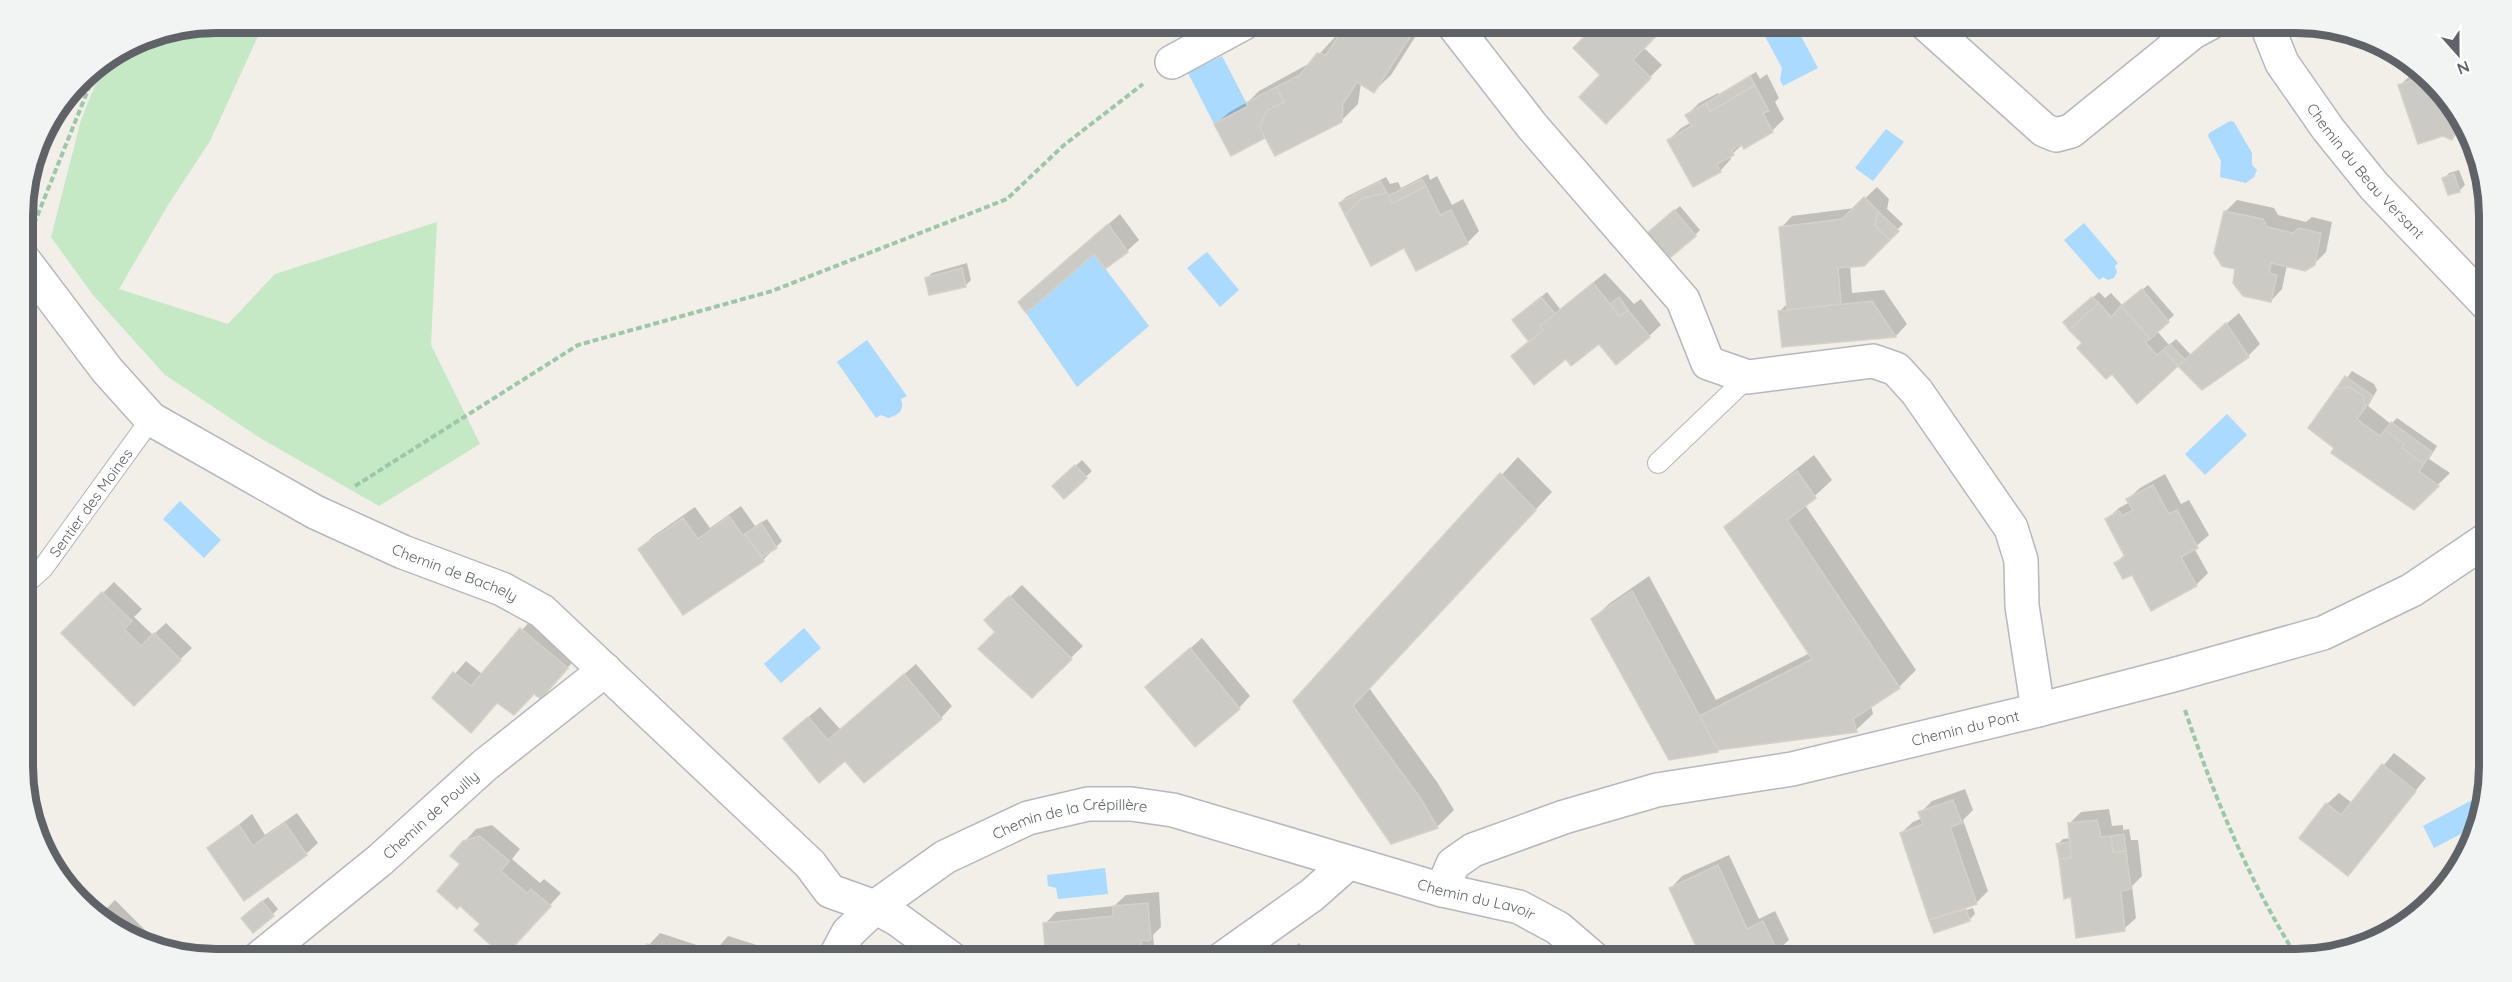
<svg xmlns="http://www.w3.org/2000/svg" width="2512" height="982" viewBox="0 0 2512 982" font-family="Quicksand,sans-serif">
  <rect width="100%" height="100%" fill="#f1efe8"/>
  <path fill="#c5e8c5" d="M216,23H264L210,141L168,205L119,289L228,324L275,274L437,222L431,345L480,444L379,506L260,438L165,375L93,295L51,237L81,120L105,60L142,37Z"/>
  <g fill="#aadaff">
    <path d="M1769,23H1794L1818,68L1783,86L1780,80L1782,68L1760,27Z"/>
    <path d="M1222,56L1248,106L1214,124L1188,73Z"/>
    <path d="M2230,121L2234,122L2252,153V165L2257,170L2254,177L2246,183L2220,177L2221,161L2208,136L2209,133Z"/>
    <path d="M1886,129L1904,142L1873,181L1855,168Z"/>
    <path d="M2084,223L2118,263L2115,266L2117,272L2114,278L2108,280L2103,277L2099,280L2064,240Z"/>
    <path d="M1207,252L1239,290L1220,307L1187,268Z"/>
    <path d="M1094,254L1149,326L1077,387L1026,313Z"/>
    <path d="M867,340L907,396L901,399C905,411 898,415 888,418L881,415L876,418L837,362Z"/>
    <path d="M2227,414L2247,435L2205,475L2185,454Z"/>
    <path d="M180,501L221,540L204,558L163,519Z"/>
    <path d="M804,628L821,648L781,683L764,664Z"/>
    <path d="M2478,797L2483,806L2480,824L2434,848L2423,826Z"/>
    <path d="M1105,868L1108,894L1058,899L1056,888L1048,886L1047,875Z"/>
  </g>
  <g fill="#0003">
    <path d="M1340,23H1424L1391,75L1374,91L1361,83L1358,104L1341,121L1266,135L1231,154L1216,124L1228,113L1249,101L1259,91L1312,62L1335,37L1339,38L1344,31L1338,26Z"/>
    <path d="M1600,23H1667L1643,47L1662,65L1606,122L1602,75L1575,48Z"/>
    <path d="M2046,23H2090L2082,31Z"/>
    <path d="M2422,70L2449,98L2462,129L2452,139L2400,85L2412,74Z"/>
    <path d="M1756,72L1760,79L1767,74L1779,98L1775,102L1784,119L1772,131L1743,144L1730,156L1731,159L1720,171L1669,140L1681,128L1692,122L1687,115L1699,103L1718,93L1719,94Z"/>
    <path d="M2459,170L2465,185L2459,191L2444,179L2449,173Z"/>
    <path d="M1428,174L1430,180L1437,176L1452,205L1463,199L1479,231L1467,243L1405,246L1340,203L1346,197L1386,177L1390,184L1398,182L1401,188Z"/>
    <path d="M1877,187L1889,199L1887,209L1903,224L1863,264L1850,265L1852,293L1884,290L1907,324L1896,336L1783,345L1780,311L1788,303L1781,228L1792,216L1855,208Z"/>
    <path d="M2237,200L2274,208L2278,215L2306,222L2312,217L2332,222L2326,252L2314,264L2287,265L2282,289L2271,301L2237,268L2226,211Z"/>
    <path d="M1680,206L1700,230L1695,235L1652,229Z"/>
    <path d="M1120,214L1139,240L1127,251L1094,252L1020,302Z"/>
    <path d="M967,263L971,280L966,285L930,293L927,278L932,273Z"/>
    <path d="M1605,273L1634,304L1641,299L1661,325L1649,336L1616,363L1599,342L1513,356L1530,341L1519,315L1547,292L1560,309Z"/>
    <path d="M2148,285L2174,315L2157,331L2169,345L2176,339L2191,355L2239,313L2260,344L2248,356L2178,364L2084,343L2071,317L2099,292L2105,298L2111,293L2123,306Z"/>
    <path d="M2352,371L2374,384L2377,390L2368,406L2391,424L2397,418L2437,446L2429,459L2450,473L2414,508L2336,447L2338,390Z"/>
    <path d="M1814,455L1832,480L1805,505L1916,670L1899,687L1871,706L1873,714L1856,730L1719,748L1593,619L1610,603L1649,576L1716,700L1810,653L1726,528L1743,511Z"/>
    <path d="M1518,457L1552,492L1369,688L1437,782L1454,810L1438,826L1392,842L1294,702Z"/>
    <path d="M1082,460L1092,471L1064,497L1060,480Z"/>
    <path d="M2165,474L2181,504L2189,500L2209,535L2194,548L2208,573L2196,585L2133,573L2116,563L2125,554L2107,519L2119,508L2130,502L2128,499L2140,488Z"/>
    <path d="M741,506L755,526L767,519L782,541L763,560L684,613L640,549L652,537L695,507L710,528Z"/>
    <path d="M114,582L142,609L134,617L153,635L166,623L192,648L134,704L63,633Z"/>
    <path d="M1022,585L1083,646L1032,696L997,632L986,620Z"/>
    <path d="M533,618L578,656L552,685L497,702L434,698L466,661L482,674Z"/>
    <path d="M1202,638L1250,696L1239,708L1147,687Z"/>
    <path d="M916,664L952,706L941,718L845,759L797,727L820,707L840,729Z"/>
    <path d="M2394,753L2426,778L2347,874L2327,804L2339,793L2352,803Z"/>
    <path d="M1965,789L1973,810L1963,820L1988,891L1976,903L1936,916V920L1973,908L1975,914L1969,920L1935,932L1901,833L1913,822L1922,818L1920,813L1932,801Z"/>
    <path d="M2109,809L2112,826L2123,825V830L2129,829L2131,840H2138L2142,876L2132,886L2136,918L2124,929L2072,896L2058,844L2063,839L2071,838L2069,824L2081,812Z"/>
    <path d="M297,813L318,843L306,854L245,898L209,849L252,814L265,835Z"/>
    <path d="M492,825L520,849L512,859L540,883L544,879L561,893L515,943L482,924L462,864L464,842L476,829Z"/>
    <path d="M1729,855L1759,919L1775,911L1789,940L1777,951L1761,959H1704L1671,888L1682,876Z"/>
    <path d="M1159,892L1161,927L1153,935L1155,955L1150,959H1048L1045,924L1056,912L1114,906L1126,895Z"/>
    <path d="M268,897L278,909L273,914L248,912Z"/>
    <path d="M115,900L162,947L159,950L154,949L101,914Z"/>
    <path d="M660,933L715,951L728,936L760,946L756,959H644L649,945Z"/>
    <path d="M1299,943L1312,959H1278L1284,955Z"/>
  </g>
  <g fill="#cccac5" stroke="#d6d1c6" stroke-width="1.5">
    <path d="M1338,23H1419L1374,93L1357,82L1343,104L1342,122L1275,156L1260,128L1266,111L1284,102L1276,87L1300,75L1317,53L1326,55L1342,31L1336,27Z"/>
    <path d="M1598,23H1663L1664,28L1633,60L1651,78L1606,124L1579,97L1600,75L1573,48Z"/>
    <path d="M2039,23H2084L2082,32Z"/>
    <path d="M2427,75L2449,98L2463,131L2455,133L2452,140L2443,136L2418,144L2398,85Z"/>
    <path d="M1750,76L1755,85L1710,112L1706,103Z"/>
    <path d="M1755,85L1769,111L1763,113L1773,132L1744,149L1741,144L1732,150L1734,155L1717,164L1721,172L1693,187L1667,140L1692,126L1685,115L1706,103L1710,112Z"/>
    <path d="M1276,87L1284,102L1266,111L1260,128L1265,138L1231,156L1214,124L1248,106L1246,103Z"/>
    <path d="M2454,174L2460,192L2448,195L2442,178Z"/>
    <path d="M1422,179L1426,186L1392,204L1388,196Z"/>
    <path d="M1380,181L1387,193L1363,198L1345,215L1339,203Z"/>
    <path d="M1426,186L1440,215L1451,210L1468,244L1416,271L1404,248L1371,266L1345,215L1363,198L1387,193L1392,204Z"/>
    <path d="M1864,197L1878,211L1875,226L1890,240L1864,266L1838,268L1841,304L1787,310L1779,227L1842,219Z"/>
    <path d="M1674,210L1696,236L1666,261L1645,235Z"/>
    <path d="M1878,211L1899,231L1890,240L1875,226Z"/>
    <path d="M2224,211L2263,219L2267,227L2293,233L2299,228L2321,233L2315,265L2305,271L2271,263L2269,273L2277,275L2271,302L2243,296L2233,283L2235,269L2222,266L2214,253Z"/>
    <path d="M1108,224L1128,252L1105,269L1094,254L1026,313L1018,302Z"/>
    <path d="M962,268L966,287L929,295L925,278Z"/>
    <path d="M1593,283L1620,316L1628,310L1650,337L1616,365L1599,344L1571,366L1566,359L1534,385L1511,356L1543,330L1540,326Z"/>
    <path d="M2142,289L2169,322L2150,339L2121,306Z"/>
    <path d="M1541,297L1555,314L1540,326L1543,330L1529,342L1512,320Z"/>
    <path d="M1619,297L1628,310L1620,316L1610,304Z"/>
    <path d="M2092,297L2099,303L2069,330L2063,322Z"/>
    <path d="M1872,301L1896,337L1782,347L1778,311Z"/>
    <path d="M2099,303L2111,317L2121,306L2150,339L2145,342L2157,355L2163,350L2178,366L2137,404L2112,374L2106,379L2077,348L2082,343L2069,330Z"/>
    <path d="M2226,323L2249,357L2202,390L2178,366Z"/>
    <path d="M2170,344L2185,360L2178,366L2163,350Z"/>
    <path d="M2345,376L2373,396L2365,408L2363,396L2349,387L2336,389Z"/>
    <path d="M2349,387L2363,396L2365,408L2357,419L2380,436L2385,430L2404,444L2402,448L2424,464L2419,471L2439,486L2414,510L2331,453L2334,448L2308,428L2336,389Z"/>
    <path d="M2391,422L2432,452L2424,464L2402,448L2404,444L2385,430Z"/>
    <path d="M1075,465L1087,478L1064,499L1052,486Z"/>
    <path d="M1797,471L1816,498L1787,520L1900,688L1853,719L1857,732L1718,750L1699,716L1812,659L1724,527Z"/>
    <path d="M1500,473L1536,510L1353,706L1421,799L1438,828L1391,844L1293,701Z"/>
    <path d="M2153,485L2169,514L2177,510L2198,548L2181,557L2197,586L2151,611L2132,575L2123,579L2114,563L2125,557L2105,519L2119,511L2122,516L2133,510L2126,499Z"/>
    <path d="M729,516L743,536L745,534L764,561L683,615L638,549L683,518L698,539Z"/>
    <path d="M761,523L777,548L762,557L745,534Z"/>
    <path d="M1632,591L1718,750V752L1669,760L1591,619Z"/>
    <path d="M102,592L132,621L124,629L141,646L154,633L181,660L134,706L61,633Z"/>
    <path d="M1009,596L1072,659L1032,698L978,649L995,632L984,620Z"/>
    <path d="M520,628L568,668L541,699L534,694L514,715L497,703L471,733L432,698L453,672L471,686Z"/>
    <path d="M1190,648L1240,709L1195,747L1145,687Z"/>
    <path d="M904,674L942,719L864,783L845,761L819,783L783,738L808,717L828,740Z"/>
    <path d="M2489,686V708L2478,697Z"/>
    <path d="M2382,764L2416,791L2348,876L2299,838L2326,803L2341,815Z"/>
    <path d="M1953,800L1962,823L1950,827L1977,904L1929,920L1900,833L1923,824L1918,812Z"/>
    <path d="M2097,820L2101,837L2111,836L2113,852L2126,851L2131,889L2121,891L2125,931L2076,938L2071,897L2064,899L2059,859L2071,858L2068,823Z"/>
    <path d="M285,823L307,855L244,901L207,848L239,825L253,846Z"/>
    <path d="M2124,834L2126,851L2113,852L2111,836Z"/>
    <path d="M480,836L509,861L501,871L527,893L531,889L551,906L504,957L474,930L480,924L460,906L457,909L437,891L460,864L450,856L463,841Z"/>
    <path d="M2070,842L2071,858L2059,859L2056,844Z"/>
    <path d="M1718,865L1747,929L1763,921L1778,953L1765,959H1702L1669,888Z"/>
    <path d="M262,901L274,916L253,933L241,918Z"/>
    <path d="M1148,903L1151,939L1149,941L1141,940L1143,959H1046L1043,923L1113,916V906Z"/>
    <path d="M1966,909L1970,921L1934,933L1929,920Z"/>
    <path d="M647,944L695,959H643Z"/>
    <path d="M715,946L749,957V959H710Z"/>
    <path d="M1292,948L1302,959H1278Z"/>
  </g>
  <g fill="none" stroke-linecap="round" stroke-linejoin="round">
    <defs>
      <g id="service">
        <path d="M1658,463L1748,377"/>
        <path id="s1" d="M25,584L43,568L151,419"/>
      </g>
      <g id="minor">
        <path d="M1452,23L1532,126L1683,300L1708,363L1748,377L1873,361L1896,369L1917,392L2011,528L2021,560L2022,606L2038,710"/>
        <path d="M1925,23L2044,130L2056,135L2071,131L2193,32L2210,23"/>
        <path id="s2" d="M2266,23L2282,63L2328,129L2374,186L2488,305"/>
        <path d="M1172,62L1244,23"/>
        <path id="s3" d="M23,259L107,370L151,419L315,512L403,552L502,589L542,611L810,864L830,891L875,907L897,919L952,959"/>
        <path id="s4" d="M1442,890L1453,864L1473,850L1564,817L1657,790L1792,769L2038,710L2173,675L2323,633L2412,590L2489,538"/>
        <path id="s5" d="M258,959L380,860L485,765L605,670"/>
        <path id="s6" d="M834,959L848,933L875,907L945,857L1028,818L1088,804H1131L1173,810L1442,890L1519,907L1558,928L1594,959"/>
        <path d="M1222,959L1312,895L1348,863"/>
      </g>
    </defs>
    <use href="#service" stroke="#b5b8bc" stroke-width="22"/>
    <use href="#minor" stroke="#b5b8bc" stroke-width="36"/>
    <g stroke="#9cc7a9" stroke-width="4" stroke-dasharray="6 3" stroke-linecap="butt">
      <path d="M34,224L98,65"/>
      <path d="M355,486L578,345L772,291L1007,199L1064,145L1143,84"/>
      <path d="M2185,710C2215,799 2248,879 2298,959"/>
    </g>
    <use href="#service" stroke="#fff" stroke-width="20"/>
    <use href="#minor" stroke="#fff" stroke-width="33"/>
  </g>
  <g text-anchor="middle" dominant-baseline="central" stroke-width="4.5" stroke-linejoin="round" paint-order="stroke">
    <g font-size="15" fill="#5f6368" stroke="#fff">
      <text stroke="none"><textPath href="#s2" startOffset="180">Chemin du Beau Versant</textPath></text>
      <text stroke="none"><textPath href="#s1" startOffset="105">Sentier des Moines</textPath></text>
      <text stroke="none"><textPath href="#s3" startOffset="546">Chemin de Bachely</textPath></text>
      <text stroke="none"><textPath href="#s4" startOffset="561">Chemin du Pont</textPath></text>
      <text stroke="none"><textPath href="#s5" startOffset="225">Chemin de Pouilly</textPath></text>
      <text stroke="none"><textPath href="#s6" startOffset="286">Chemin de la Crépillère</textPath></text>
      <text stroke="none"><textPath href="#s6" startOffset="708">Chemin du Lavoir</textPath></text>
    </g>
  </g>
  <path d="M0 0H2512V982H0ZM216 33H2296A183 183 0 0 1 2479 216V766A183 183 0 0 1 2296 949H216A183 183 0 0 1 33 766V216A183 183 0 0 1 216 33Z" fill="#f2f3f3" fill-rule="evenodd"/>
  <path fill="none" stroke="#5f6368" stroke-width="8" d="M216 33H2296A183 183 0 0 1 2479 216V766A183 183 0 0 1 2296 949H216A183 183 0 0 1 33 766V216A183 183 0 0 1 216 33Z"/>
  <g transform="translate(2458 54) rotate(159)" stroke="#ffffff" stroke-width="4.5" paint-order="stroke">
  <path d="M0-4.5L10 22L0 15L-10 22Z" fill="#5f6368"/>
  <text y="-9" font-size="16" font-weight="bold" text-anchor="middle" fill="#5f6368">N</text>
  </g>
</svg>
